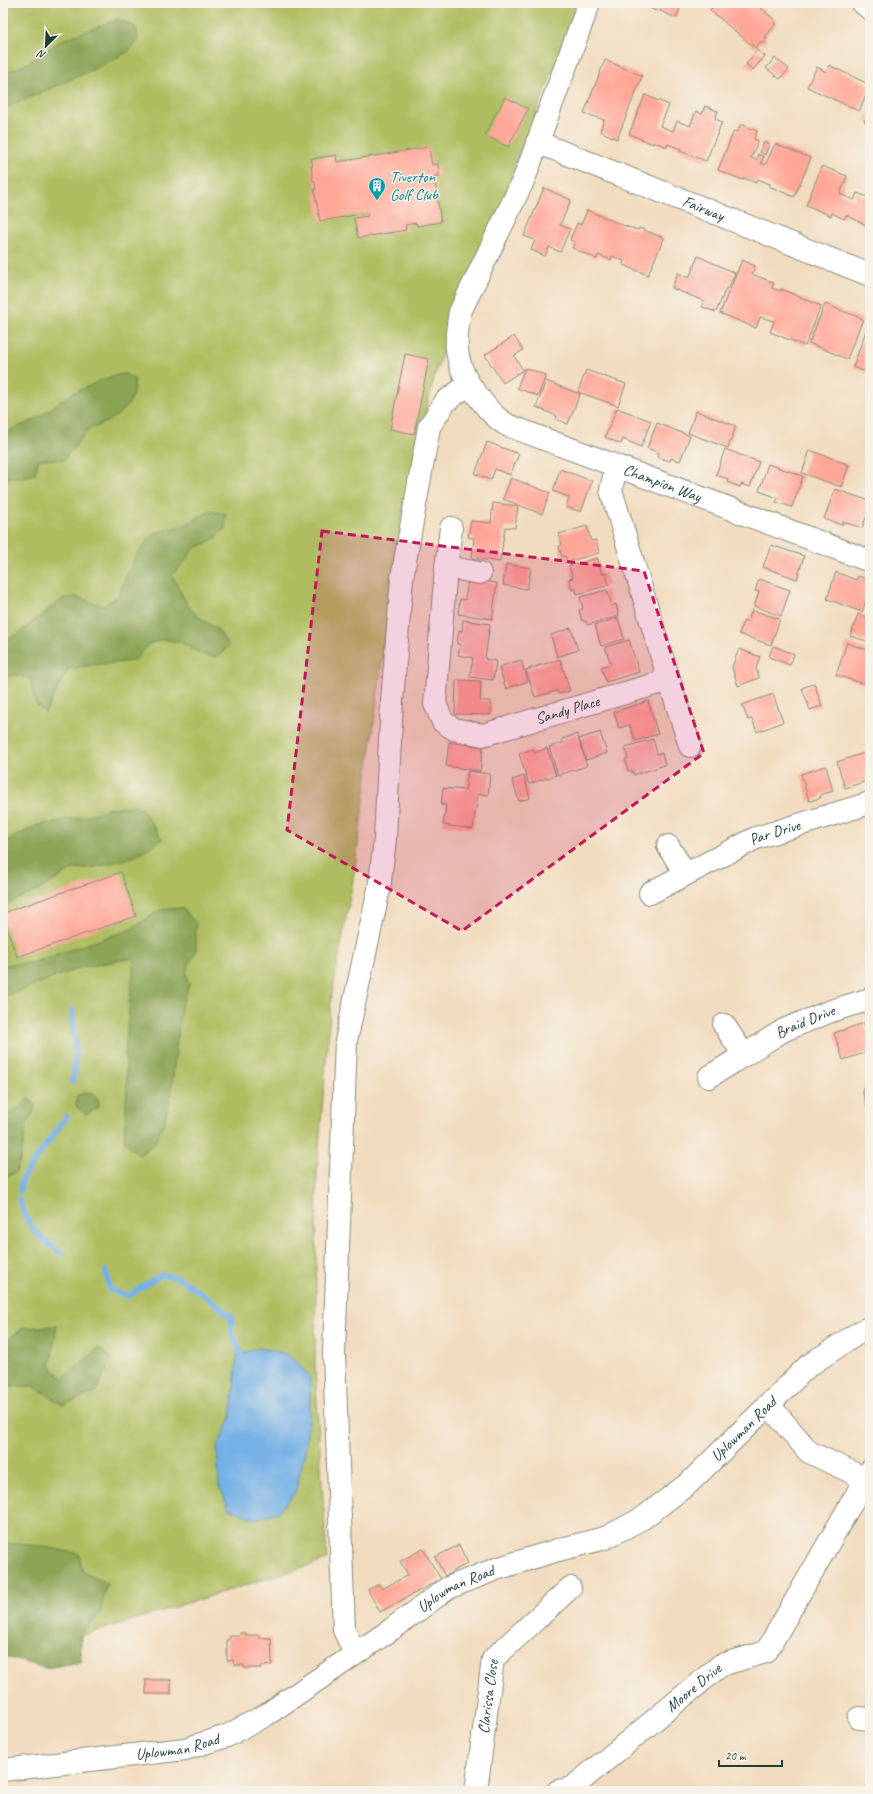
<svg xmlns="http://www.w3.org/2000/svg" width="873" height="1794" viewBox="0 0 873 1794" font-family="Caveat,sans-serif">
  <rect width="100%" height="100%" fill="#f7f3e8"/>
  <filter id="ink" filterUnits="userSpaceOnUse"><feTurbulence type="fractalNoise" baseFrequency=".025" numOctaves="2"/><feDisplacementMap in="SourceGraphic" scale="8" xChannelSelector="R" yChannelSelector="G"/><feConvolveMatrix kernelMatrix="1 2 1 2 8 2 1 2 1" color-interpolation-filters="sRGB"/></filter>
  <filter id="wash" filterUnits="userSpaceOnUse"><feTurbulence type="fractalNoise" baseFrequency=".012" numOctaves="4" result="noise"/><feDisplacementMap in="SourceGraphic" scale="16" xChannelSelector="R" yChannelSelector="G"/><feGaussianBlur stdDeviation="0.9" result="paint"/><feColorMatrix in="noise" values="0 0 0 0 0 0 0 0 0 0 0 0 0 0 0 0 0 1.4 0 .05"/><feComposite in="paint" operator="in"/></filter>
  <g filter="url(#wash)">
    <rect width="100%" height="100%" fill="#f2dcbf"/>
    <path fill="#afbd60" stroke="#677d4a" d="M3,3H581L517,159L486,250L461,297L435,375L418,440L400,526L354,875L331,1000L317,1171L315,1371L327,1560L81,1636V1662L46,1668L3,1656Z"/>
    <g fill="#8ba456" stroke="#557045">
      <path d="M118,19L136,27L138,39L129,51L90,71L3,109V74L26,64L62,40Z"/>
      <path d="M125,374L135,380L133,396L126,408L109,421L88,430L64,460L39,459L35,474L22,477H8L3,487L4,433L34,420L73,393L112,376Z"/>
      <path d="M210,511L226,514L225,528L216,538L193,549L184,563L172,575L186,603L196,615L218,630L229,646L217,657L203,655L182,643L164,639L149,644L134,661L90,665L68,669L45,713L36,704L30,679L17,675L3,677V641L16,635L64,598L77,597L103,606L117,597L136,555L154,533L183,526Z"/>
      <path d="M134,806L142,809L162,839L136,856L97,867L73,869L39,890L3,906V843L37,825L83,817L109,808Z"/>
      <path d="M182,908L196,923V952L189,964L186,973L189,984L181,1008L171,1093L164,1124L153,1145L139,1155L124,1141L127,1083L125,1053L134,958L82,967L3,997V965L31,963L132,929L159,910Z"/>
      <path d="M92,1092L98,1099L99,1107L85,1115L76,1106L77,1095Z"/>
      <path d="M29,1098L36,1106L26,1126L21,1157L16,1172L3,1178V1115L20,1108Z"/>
      <path d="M57,1326L50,1366L63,1378L99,1348L111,1358L96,1392L63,1405L34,1386H3V1340L9,1339L23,1328Z"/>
      <path d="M3,1543L41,1546L79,1554L83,1572L107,1583L100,1613L80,1636L81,1662L46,1668L3,1656Z"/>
    </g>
    <path fill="#74b0e6" stroke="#4a768d" d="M259,1348L287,1354L310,1376V1412L305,1451L296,1491L279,1512L255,1519L229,1508L219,1485L217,1448L231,1417L237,1355Z"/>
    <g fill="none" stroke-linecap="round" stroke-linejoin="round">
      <g stroke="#74b0e6" stroke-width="6">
        <path d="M72,1082L76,1058L72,1010"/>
        <path d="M20,1190L23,1177L67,1116"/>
        <path d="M19,1199C27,1228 39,1236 62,1254"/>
        <path d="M106,1271L110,1290L128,1296L161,1275L178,1278L206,1296L231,1316L232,1333L241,1354"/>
      </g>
    </g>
    <g id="blocks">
      <g fill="#ffa797">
        <path d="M638,3H659L656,11Z"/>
        <path d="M663,3H682L676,18L660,11Z"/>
        <path d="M717,3H755L776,21L774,23L776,24L765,37L767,39L763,44L760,42L755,48L710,10Z"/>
        <path d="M757,50L765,56L753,70L746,64Z"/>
        <path d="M775,58L789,69L780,79L766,68Z"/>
        <path d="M605,60L642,76L617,139L600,131L604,120L584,113Z"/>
        <path d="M829,65L870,85L859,111L807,87L817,67L826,72Z"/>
        <path d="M645,95L669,105L660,126L673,131L677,121L690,126L696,111L702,114L705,106L718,111L715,119L722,122L706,161L680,151L681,149L668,144L667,147L654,142L653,144L629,134Z"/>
        <path d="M505,97L528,109L508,147L485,135Z"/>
        <path d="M869,114L870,115V125L864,121Z"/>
        <path d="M741,124L757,131L754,139L758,141L751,158L756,160L758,154L764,157L761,163L765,165L775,144L811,158L794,197L769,186L770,184L758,179L756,183L744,178L743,180L718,170L734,131L737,132Z"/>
        <path d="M764,142L769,144L765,155L760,152Z"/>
        <path d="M429,147L432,165L438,164L439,176H434L441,222L417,226L416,223L405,225L406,230L358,238L354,218L368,216L367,213L320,221L314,189H316L315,181H313L311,166H313L311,159L336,155L337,162Z"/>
        <path d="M822,166L847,176L840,194L854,200L857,193L868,197L870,192V227L846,215L844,219L832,213L831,216L806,205Z"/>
        <path d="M544,188L571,200L560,225L570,229L560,252L549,247L545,256L531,250L535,240L524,236Z"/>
        <path d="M587,210L625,226L638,230L639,228L664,238L648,275L623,265L624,261L612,256L611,260L598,255L597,259L572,248L575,242L570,240L577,223L581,225Z"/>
        <path d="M698,256L735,273L728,289L726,288L716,312L702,307L704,301L672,288L678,273L689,278Z"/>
        <path d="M742,260L755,266L752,274L774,283L772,288L781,291V289L821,306L805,346L770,332L774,321L760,317L756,328L720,313Z"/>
        <path d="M825,304L863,319L847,359L809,343Z"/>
        <path d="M868,325L870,326V371L868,373L853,367Z"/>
        <path d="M514,336L523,350L514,356L523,370L503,383L485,355Z"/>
        <path d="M405,354L429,359L414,434L390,429Z"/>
        <path d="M525,368L546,375L538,396L517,388Z"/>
        <path d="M586,370L626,384L618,406L578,392Z"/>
        <path d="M546,381L580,394L568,424L556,419L557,416L536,407Z"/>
        <path d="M617,408L651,421L641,447L623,439L621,444L605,437Z"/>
        <path d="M696,411L736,426L728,448L688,433Z"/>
        <path d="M657,423L690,436L680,461L671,458L670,461L657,457L659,453L647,448Z"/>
        <path d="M487,442L519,454L510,475L495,469L491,480L475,474Z"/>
        <path d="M725,449L759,462L750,487L741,484L740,487L727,482L728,479L716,475Z"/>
        <path d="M810,450L849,465L841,487L802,473Z"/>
        <path d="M768,464L803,476L792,507L776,502L778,498L759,491Z"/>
        <path d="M560,469L592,481L581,512L566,507L569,497L553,491Z"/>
        <path d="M511,478L550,493L542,514L503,499Z"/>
        <path d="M835,489L870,501V507L862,528L843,522L842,525L824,519Z"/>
        <path d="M493,503L518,506L515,528L505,527L500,562L472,558L474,538L468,537L471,521L491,523Z"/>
        <path d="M587,526L591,541L596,540L599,553L567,562L565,556L562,557L559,546L562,545L559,534Z"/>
        <path d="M771,545L804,556L797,579L763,567Z"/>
        <path d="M597,558L602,574L606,573L609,585L577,594L576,589L572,590L569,579L573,578L569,566Z"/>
        <path d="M506,564L531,568L527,589L503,585Z"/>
        <path d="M836,572L856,580L858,576L870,580V590L862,612L827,599Z"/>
        <path d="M468,579L497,583L492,619L458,614L460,599L465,600Z"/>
        <path d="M759,579L790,590L781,616L754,606L759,592L755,591Z"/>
        <path d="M607,590L612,606L616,604L619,616L587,625L586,621H582L579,610L583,609L580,597Z"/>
        <path d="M752,610L780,619L771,645L739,634L744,620L748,622Z"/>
        <path d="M858,614L870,618V642L850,636Z"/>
        <path d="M618,618L624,639L601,646L595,625Z"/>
        <path d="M463,620L490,624L485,659L496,661L493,680L470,677L473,658L458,655L460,644H457L459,630L462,631Z"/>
        <path d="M571,628L578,650L557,657L551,635Z"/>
        <path d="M629,640L639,672L606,682L601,667L611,664L605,647Z"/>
        <path d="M847,643L870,651V669L865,684L836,675Z"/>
        <path d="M773,646L794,654L790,665L769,657Z"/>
        <path d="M739,649L760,657L756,668L759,678L738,686L732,667Z"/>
        <path d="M560,659L570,691L558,694L557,691L535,697L526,670Z"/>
        <path d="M521,660L528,681L506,689L499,667Z"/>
        <path d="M456,680L481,681L480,701H491V715L455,714Z"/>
        <path d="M814,683L822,706L810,710L802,688Z"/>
        <path d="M773,694L783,722L757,732L752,719L748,720L742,705Z"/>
        <path d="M648,701L658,734L635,741L630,725L619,728L614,712Z"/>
        <path d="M600,732L607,753L586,760L579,739Z"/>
        <path d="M577,734L587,766L558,775L549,747L563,743L562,739Z"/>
        <path d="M653,739L657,754L662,753L665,765L634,775L632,770L628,771L625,759L628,758L625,747Z"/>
        <path d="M449,742L483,747L480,771L446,766Z"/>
        <path d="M547,748L556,775L529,784L519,754L533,749L534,753Z"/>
        <path d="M870,751V780L845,788L837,762Z"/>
        <path d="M826,766L833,791L820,795L821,798L809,801L801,774Z"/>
        <path d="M468,771L490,774L488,795L478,794L473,829L443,825L446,805H441L443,788L465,790Z"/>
        <path d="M524,776L530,798L519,801L512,780Z"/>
        <path d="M121,872L136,916L17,957L3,918V913Z"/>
        <path d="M864,1023L870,1042V1051L843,1060L834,1033Z"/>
        <path d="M870,1087V1116L862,1090Z"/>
        <path d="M459,1545L468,1563L445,1576L435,1557Z"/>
        <path d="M423,1549L441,1579L380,1612L368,1590L379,1584L382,1589L408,1575L400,1561Z"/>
        <path d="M240,1633H246V1635H259V1638H271L272,1665L262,1666V1668H244V1665H234L233,1660L227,1661V1639H230V1636H240Z"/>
        <rect x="146" y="1680" width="25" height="14"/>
      </g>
    </g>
  </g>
  <g filter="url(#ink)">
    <use href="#blocks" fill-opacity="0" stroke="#888c7a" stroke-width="1"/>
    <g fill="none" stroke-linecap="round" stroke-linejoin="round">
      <defs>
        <g id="minor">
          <path d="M863,3L870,9"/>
          <path id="s1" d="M537,142L870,275"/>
          <path id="s2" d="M469,384C481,400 490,415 507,425L870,561"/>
          <path id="s3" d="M451,528L446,567L435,704L443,722L454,729L483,735L669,680L611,490L616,467"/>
          <path d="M446,567L480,573"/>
          <path d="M669,680L690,746"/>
          <path d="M668,846L685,873"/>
          <path id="s4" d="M650,893L756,838L870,803"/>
          <path d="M724,1025L744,1055"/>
          <path id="s5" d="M709,1077L784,1030L831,1011L870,999"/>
          <path d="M768,1404L809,1452L870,1481"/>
          <path d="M355,1653L344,1630L334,1353L346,1041L379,889L385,839L392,701L402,578L429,427L446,401L469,384C454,359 455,340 460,312L524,179L589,3"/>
          <path d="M859,1718L870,1719"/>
          <path id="s6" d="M3,1770L185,1749L227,1736L266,1715L392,1629L448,1588L496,1569L558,1550L605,1538L643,1518L689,1483L808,1366L855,1335L870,1327"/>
          <path id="s7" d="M476,1791L493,1659L570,1588"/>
          <path id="s8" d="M558,1791L572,1788L721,1665L766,1652L870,1471"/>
        </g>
      </defs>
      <use href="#minor" stroke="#888c7a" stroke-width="24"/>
      <use href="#minor" stroke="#fff" stroke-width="22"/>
    </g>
  </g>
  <path fill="#c2185b" fill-opacity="0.2" stroke="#c2185b" stroke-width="3" stroke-dasharray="8 5" stroke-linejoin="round" d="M322,531L644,571L704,753L462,931L287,830Z"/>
  <defs>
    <symbol id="building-pin" viewBox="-11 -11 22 30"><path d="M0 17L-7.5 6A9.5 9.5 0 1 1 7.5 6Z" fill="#0f9aa8" stroke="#f7f3e8"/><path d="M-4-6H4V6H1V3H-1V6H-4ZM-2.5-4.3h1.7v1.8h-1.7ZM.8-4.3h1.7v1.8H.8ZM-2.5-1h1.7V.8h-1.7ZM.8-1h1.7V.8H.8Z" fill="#fff"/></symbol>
  </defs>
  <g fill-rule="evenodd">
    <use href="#building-pin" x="367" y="176" width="20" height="27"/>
  </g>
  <g text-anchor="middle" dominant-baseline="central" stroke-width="3" stroke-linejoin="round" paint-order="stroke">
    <g font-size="16" fill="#0d838f" stroke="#f7f3e8" text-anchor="start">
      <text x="390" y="177">Tiverton<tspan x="390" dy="18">Golf Club</tspan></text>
    </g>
    <g font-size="16" fill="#1f3d34" stroke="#f7f3e8">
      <text stroke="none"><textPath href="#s1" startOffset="179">Fairway</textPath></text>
      <text stroke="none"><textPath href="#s2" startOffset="222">Champion Way</textPath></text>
      <text stroke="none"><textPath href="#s3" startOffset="327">Sandy Place</textPath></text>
      <text stroke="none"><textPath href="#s4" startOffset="139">Par Drive</textPath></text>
      <text stroke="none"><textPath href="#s5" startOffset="111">Braid Drive</textPath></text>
      <text stroke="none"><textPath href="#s6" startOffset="836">Uplowman Road</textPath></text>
      <text stroke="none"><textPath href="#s6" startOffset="500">Uplowman Road</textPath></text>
      <text stroke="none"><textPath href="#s8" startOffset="172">Moore Drive</textPath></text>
      <text stroke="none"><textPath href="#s7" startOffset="95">Clarissa Close</textPath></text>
      <text stroke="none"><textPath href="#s6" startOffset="176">Uplowman Road</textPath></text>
    </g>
  </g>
  <rect width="873" height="1794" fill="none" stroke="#f7f3e8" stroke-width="16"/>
  <g transform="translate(46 46) rotate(204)" stroke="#f7f3e8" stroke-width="3" paint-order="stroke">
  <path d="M0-3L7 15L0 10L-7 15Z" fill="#1f3d34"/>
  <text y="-6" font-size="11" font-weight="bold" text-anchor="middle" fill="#1f3d34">N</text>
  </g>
  <path d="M719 1760v6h63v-6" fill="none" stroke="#1f3d34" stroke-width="2"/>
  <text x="725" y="1760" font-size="12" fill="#1f3d34" stroke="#f7f3e8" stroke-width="3" paint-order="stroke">20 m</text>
</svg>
